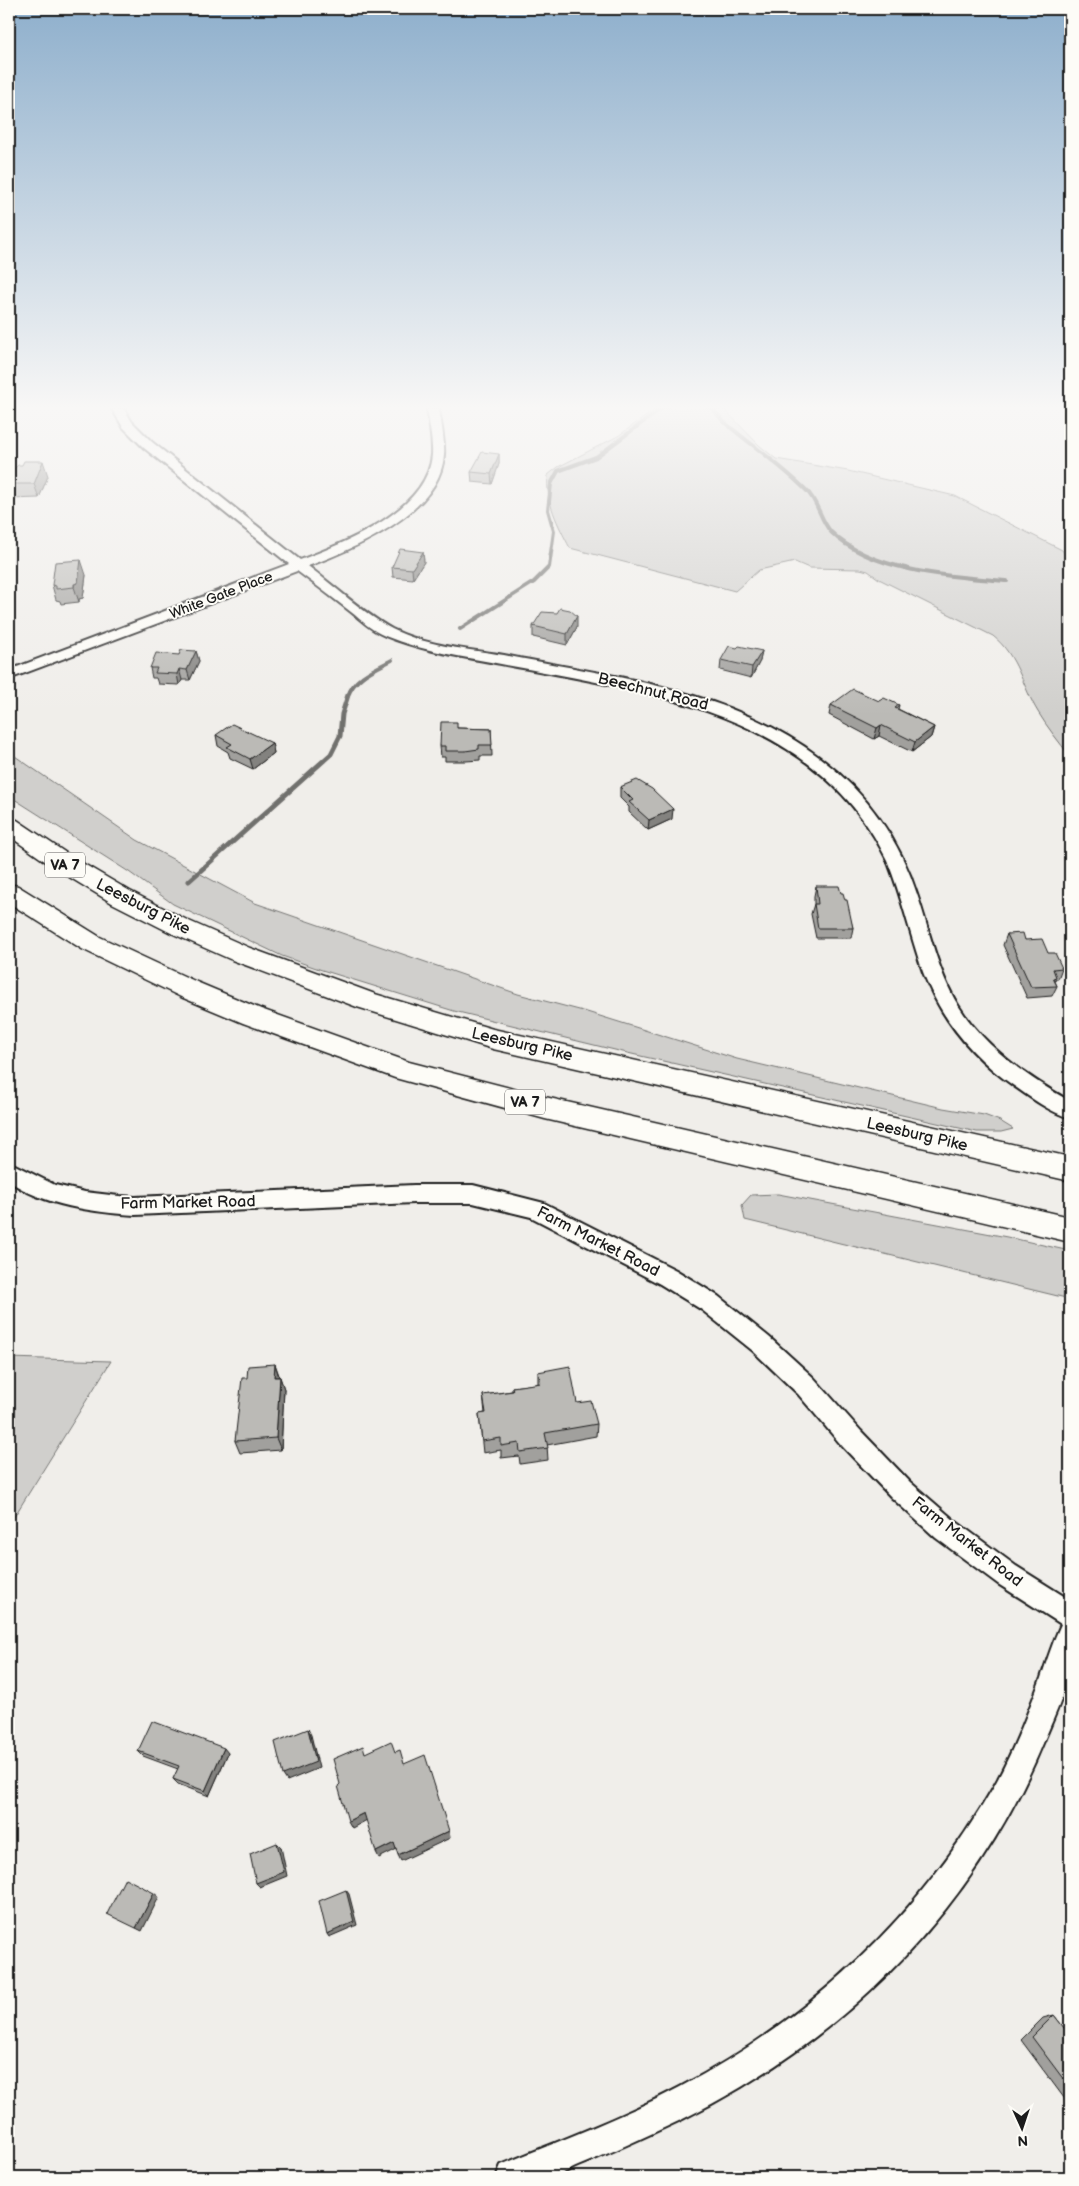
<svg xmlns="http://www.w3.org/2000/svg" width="1079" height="2186" viewBox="0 0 1079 2186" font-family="'Balsamiq Sans',sans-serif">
  <rect width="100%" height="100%" fill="#f0eeea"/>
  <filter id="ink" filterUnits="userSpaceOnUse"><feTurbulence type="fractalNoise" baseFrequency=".02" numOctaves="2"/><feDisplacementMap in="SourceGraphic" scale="10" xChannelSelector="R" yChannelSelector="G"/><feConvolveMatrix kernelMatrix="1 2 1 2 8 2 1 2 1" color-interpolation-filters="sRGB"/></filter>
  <g filter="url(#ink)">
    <g fill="#d0cfcc" stroke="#767674">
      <path d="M656,409H724L759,445L776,459L848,471L955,496L1062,550L1070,562V756C1059,742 1047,727 1038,712C1022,686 1018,656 993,636L879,579L868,571L860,569L809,568L795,562L759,570L735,591L570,548C558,525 545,501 548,475L558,467L618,436Z"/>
      <path d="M9,752L137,840L255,903L518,994L587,1012L737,1059L943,1108L984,1115L1000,1121L1013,1129L1001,1132H977L623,1052L454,1011L322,970L282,956L173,904L129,872L11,797L9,795Z"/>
      <path d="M778,1194L1007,1237L1070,1251V1299L745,1220L742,1205L751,1195Z"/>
      <path d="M9,1358L111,1361L9,1525Z"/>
    </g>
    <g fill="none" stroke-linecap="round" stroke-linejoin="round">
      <g stroke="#706f6d" stroke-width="4">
        <path d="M713,409L724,422C751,445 781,465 806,490C818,501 820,520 831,532C871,572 953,577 1007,581"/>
        <path d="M460,629L534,582L549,567L554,531L548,510L551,484L558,471L596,457L661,409"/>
        <path d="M348,696C354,677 375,669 392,660"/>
      </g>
      <path stroke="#706f6d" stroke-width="5" d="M189,881L331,754L340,736L342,714L348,695"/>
      <defs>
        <g id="street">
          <path d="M112,409H124L132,422L152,442L300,560C345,543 427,511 432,455C433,441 429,423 427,409H439C441,423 445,440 444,455C440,513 354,549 308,566C333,585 366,615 392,629C426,646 467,649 504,655C611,676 729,689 819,757C867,793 900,840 918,897C930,933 938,972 958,1005C984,1047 1027,1077 1070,1101V1118C1050,1112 1031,1098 1014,1086C973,1058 941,1019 923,972C910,935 902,897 887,860C816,713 650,692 506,665C465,657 424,652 385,636C372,631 361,620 351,612C333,598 315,584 297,571L9,679V670L289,564L144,448L123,427Z"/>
          <path d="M9,1162L55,1185L85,1192L119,1196L135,1197L414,1185H473L544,1203L676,1270L718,1296L769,1337L814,1378L861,1431L910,1482L954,1520L1016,1566L1070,1600C1070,1620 1073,1652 1070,1671C1067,1689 1052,1722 1044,1741C970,1921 828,2055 651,2134C627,2145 603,2156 578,2166C569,2170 559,2176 550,2177C532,2179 514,2177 496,2177L501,2165C561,2140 623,2117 680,2087C812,2018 920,1915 994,1786C1013,1752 1027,1715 1041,1678C1047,1660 1053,1641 1061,1624L998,1584L936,1538L892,1498L843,1447L798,1394L753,1351L702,1310L660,1284L531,1217L473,1203H414L135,1215C92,1212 45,1206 9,1181Z"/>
        </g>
        <g id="highway">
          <path d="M9,818L17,820L72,857L130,891L189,921L250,948L375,994L493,1029L1070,1157V1181L493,1049L357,1007L232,960L171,933L112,903L56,869L9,836Z"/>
          <path d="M9,884L18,886L100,937L199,983L261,1009L409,1062L545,1097L1070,1217V1242L545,1119L395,1078L243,1023L181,997L82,949L9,903Z"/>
        </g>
      </defs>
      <use href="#street" stroke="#1c1c1c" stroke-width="4"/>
      <use href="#highway" stroke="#1c1c1c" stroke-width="3"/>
      <use href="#street" fill="#fdfcf7" fill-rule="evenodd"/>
      <use href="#highway" fill="#fdfcf7" fill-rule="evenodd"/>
    </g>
    <g fill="#a1a09d" stroke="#1c1c1c">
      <path d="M499,454V464L492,484L472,482L471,472Z"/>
      <path d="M48,476L39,498L10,499L9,493V478Z"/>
      <path d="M423,552L424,562L413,579L393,577L392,567Z"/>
      <path d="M86,575L83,598L79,599V602L61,604L60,601L56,600L52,585Z"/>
      <path d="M533,626L577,627L567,645L533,637Z"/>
      <path d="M196,651L199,661L190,680H182L179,685L158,684L156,678H152L150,668L179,655Z"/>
      <path d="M762,651L760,661L751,678L720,670L721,660Z"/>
      <path d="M879,701L899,705L898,709L934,727L931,737L912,752L879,736L874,739L829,715L831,705Z"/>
      <path d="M457,728L491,729L492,756H480V760L466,761H445V757H441L440,746Z"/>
      <path d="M216,735L272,743L274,753L253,769L230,758L228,752L218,746Z"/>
      <path d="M620,787L672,819L648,830L629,812V807L620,798Z"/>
      <path d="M816,886L841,893L845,900L853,928L851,938H816L811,914L814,904V896Z"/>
      <path d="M1007,934L1025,940L1048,953L1062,968L1058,979H1056L1055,981L1057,986L1052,996L1027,998L1003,945Z"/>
      <path d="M275,1364L284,1389L281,1450L240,1453L235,1441L247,1378Z"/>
      <path d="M538,1372L577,1403L597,1424L596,1436L547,1445L548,1460L520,1464L519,1456L501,1458V1450L483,1453L479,1414L485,1413L483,1395L512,1391V1387L538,1384Z"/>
      <path d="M138,1751L228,1753L209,1796L178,1784L173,1779L178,1769L143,1756Z"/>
      <path d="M1054,2015L1064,2028L1070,2022V2106L1021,2040L1043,2018Z"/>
    </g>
    <g fill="#83827f" stroke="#1c1c1c">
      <path d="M499,454V464L492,484L491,474Z"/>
      <path d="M43,461L48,476L39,498L34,484Z"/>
      <path d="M423,552L424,562L413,579L412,569Z"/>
      <path d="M81,560L86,575L83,598L79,599V602L74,587Z"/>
      <path d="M577,616V627L567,645V634Z"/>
      <path d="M196,651L199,661L190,680L187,670Z"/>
      <path d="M762,651L760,661L751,678L752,667Z"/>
      <path d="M179,669L182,680L179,685L177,674Z"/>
      <path d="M881,725L879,736L874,739L877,728Z"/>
      <path d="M934,727L931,737L912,752L915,742Z"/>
      <path d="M272,743L274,753L253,769L250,759Z"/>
      <path d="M673,809L672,819L648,830L649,820Z"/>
      <path d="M275,1364L279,1377H274Z"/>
      <path d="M280,1377L284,1389L281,1450L276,1438Z"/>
      <path d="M308,1729L311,1735L319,1768L287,1781L283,1775Z"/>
      <path d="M224,1748L228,1753L209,1796L205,1791Z"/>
      <path d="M364,1813L367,1820L352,1828L348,1821Z"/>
      <path d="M449,1831L450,1838L401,1861L398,1855Z"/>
      <path d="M277,1843L281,1847L287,1876L260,1887L256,1883Z"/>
      <path d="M394,1843L397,1849L379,1858L376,1852Z"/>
      <path d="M346,1890L349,1894L357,1925L329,1937L327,1934Z"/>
      <path d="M154,1893L159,1897L142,1931L136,1928Z"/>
    </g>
    <g fill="#bbbab6" stroke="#1c1c1c">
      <path d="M482,452L499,454L491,474L471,472Z"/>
      <path d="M24,461H43L34,484H9V478L14,469L18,465H22Z"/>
      <path d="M400,549L423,552L412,569L392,567Z"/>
      <path d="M81,560L78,583L74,584V587L56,589V586L52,585L55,562Z"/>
      <path d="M560,608L570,610L577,616L567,634L533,626L542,612L557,613Z"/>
      <path d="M729,646L737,648L739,646L762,651L752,667L721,660Z"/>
      <path d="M181,650L196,651L187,670L179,669L177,674L155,673L157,668H150L156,653L179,655Z"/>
      <path d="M853,689L879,701L884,698L899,705L895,708L934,727L915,742L881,725L877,728L831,705Z"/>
      <path d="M441,722H457V728L491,729L492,745H479V749L465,751H445V746H440Z"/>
      <path d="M232,724L272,743L250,759L227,747L232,744L216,735Z"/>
      <path d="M637,780L652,789L673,809L649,820L629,802L633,800L620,787Z"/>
      <path d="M816,886H839L841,893H843L845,900H847L853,928H818L814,904H818Z"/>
      <path d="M1023,933L1025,940L1042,939L1048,953H1055L1062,968L1053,969L1056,977L1053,978L1057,986L1031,987L1007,934Z"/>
      <path d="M275,1364L274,1377H280L276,1438L235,1441L242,1378H247L248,1366Z"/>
      <path d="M570,1366L577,1403L591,1401L597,1424L545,1433L548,1448L520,1452L519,1443L501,1446V1438L482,1441L479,1414L486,1413L483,1395L513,1391L512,1387L541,1383L538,1372Z"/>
      <path d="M152,1721L224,1748L205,1791L173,1779L179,1766L138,1751Z"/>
      <path d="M308,1729L316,1762L283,1775L275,1742Z"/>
      <path d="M391,1741L395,1752L400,1750L404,1764L425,1755L449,1831L398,1855L394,1843L376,1852L364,1813L348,1821L338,1786L340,1784L333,1759L363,1746L365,1753Z"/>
      <path d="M277,1843L284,1872L256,1883L250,1854Z"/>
      <path d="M125,1878L154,1893L136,1928L107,1914Z"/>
      <path d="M346,1890L354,1922L327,1934L319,1901Z"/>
      <path d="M1054,2015L1068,2033L1070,2031V2088L1032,2037Z"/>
    </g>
  </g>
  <linearGradient id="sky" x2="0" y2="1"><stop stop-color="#8eafcc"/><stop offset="0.57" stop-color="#f8f7f6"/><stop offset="1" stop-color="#f8f7f6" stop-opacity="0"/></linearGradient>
  <rect width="1079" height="715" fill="url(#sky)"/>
  <g text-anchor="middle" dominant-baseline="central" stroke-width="4" stroke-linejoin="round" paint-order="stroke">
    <g font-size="14" fill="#1c1c1c" stroke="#fdfcf7">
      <text transform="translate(221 595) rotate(-21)">White Gate Place</text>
    </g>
    <g fill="#fdfcf7" stroke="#605f5e" stroke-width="1">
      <rect x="45" y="852.5" width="40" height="25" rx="4"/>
      <rect x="505" y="1089.5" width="40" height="25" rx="4"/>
    </g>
    <g font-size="15" font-weight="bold" fill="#1c1c1c">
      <text x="65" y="865">VA 7</text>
      <text x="525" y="1102">VA 7</text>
    </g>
    <g font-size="16" fill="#1c1c1c" stroke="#fdfcf7">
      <text transform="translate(653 692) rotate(14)">Beechnut Road</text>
      <text transform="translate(143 907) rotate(27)">Leesburg Pike</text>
      <text transform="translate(522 1045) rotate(13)">Leesburg Pike</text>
      <text transform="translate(917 1135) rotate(13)">Leesburg Pike</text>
      <text transform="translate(188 1203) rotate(-1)">Farm Market Road</text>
      <text transform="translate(598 1242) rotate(27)">Farm Market Road</text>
      <text transform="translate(967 1542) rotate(38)">Farm Market Road</text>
    </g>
  </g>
  <rect width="1079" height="2186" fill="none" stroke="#fdfcf7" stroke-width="30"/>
  <rect x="15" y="15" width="1049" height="2156" fill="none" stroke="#1c1c1c" stroke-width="2" filter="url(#ink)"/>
  <g transform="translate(1022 2128) rotate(177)" stroke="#fdfcf7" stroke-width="4" paint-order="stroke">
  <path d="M0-4L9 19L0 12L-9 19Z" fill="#1c1c1c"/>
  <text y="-8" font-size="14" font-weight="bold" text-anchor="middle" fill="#1c1c1c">N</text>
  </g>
</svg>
